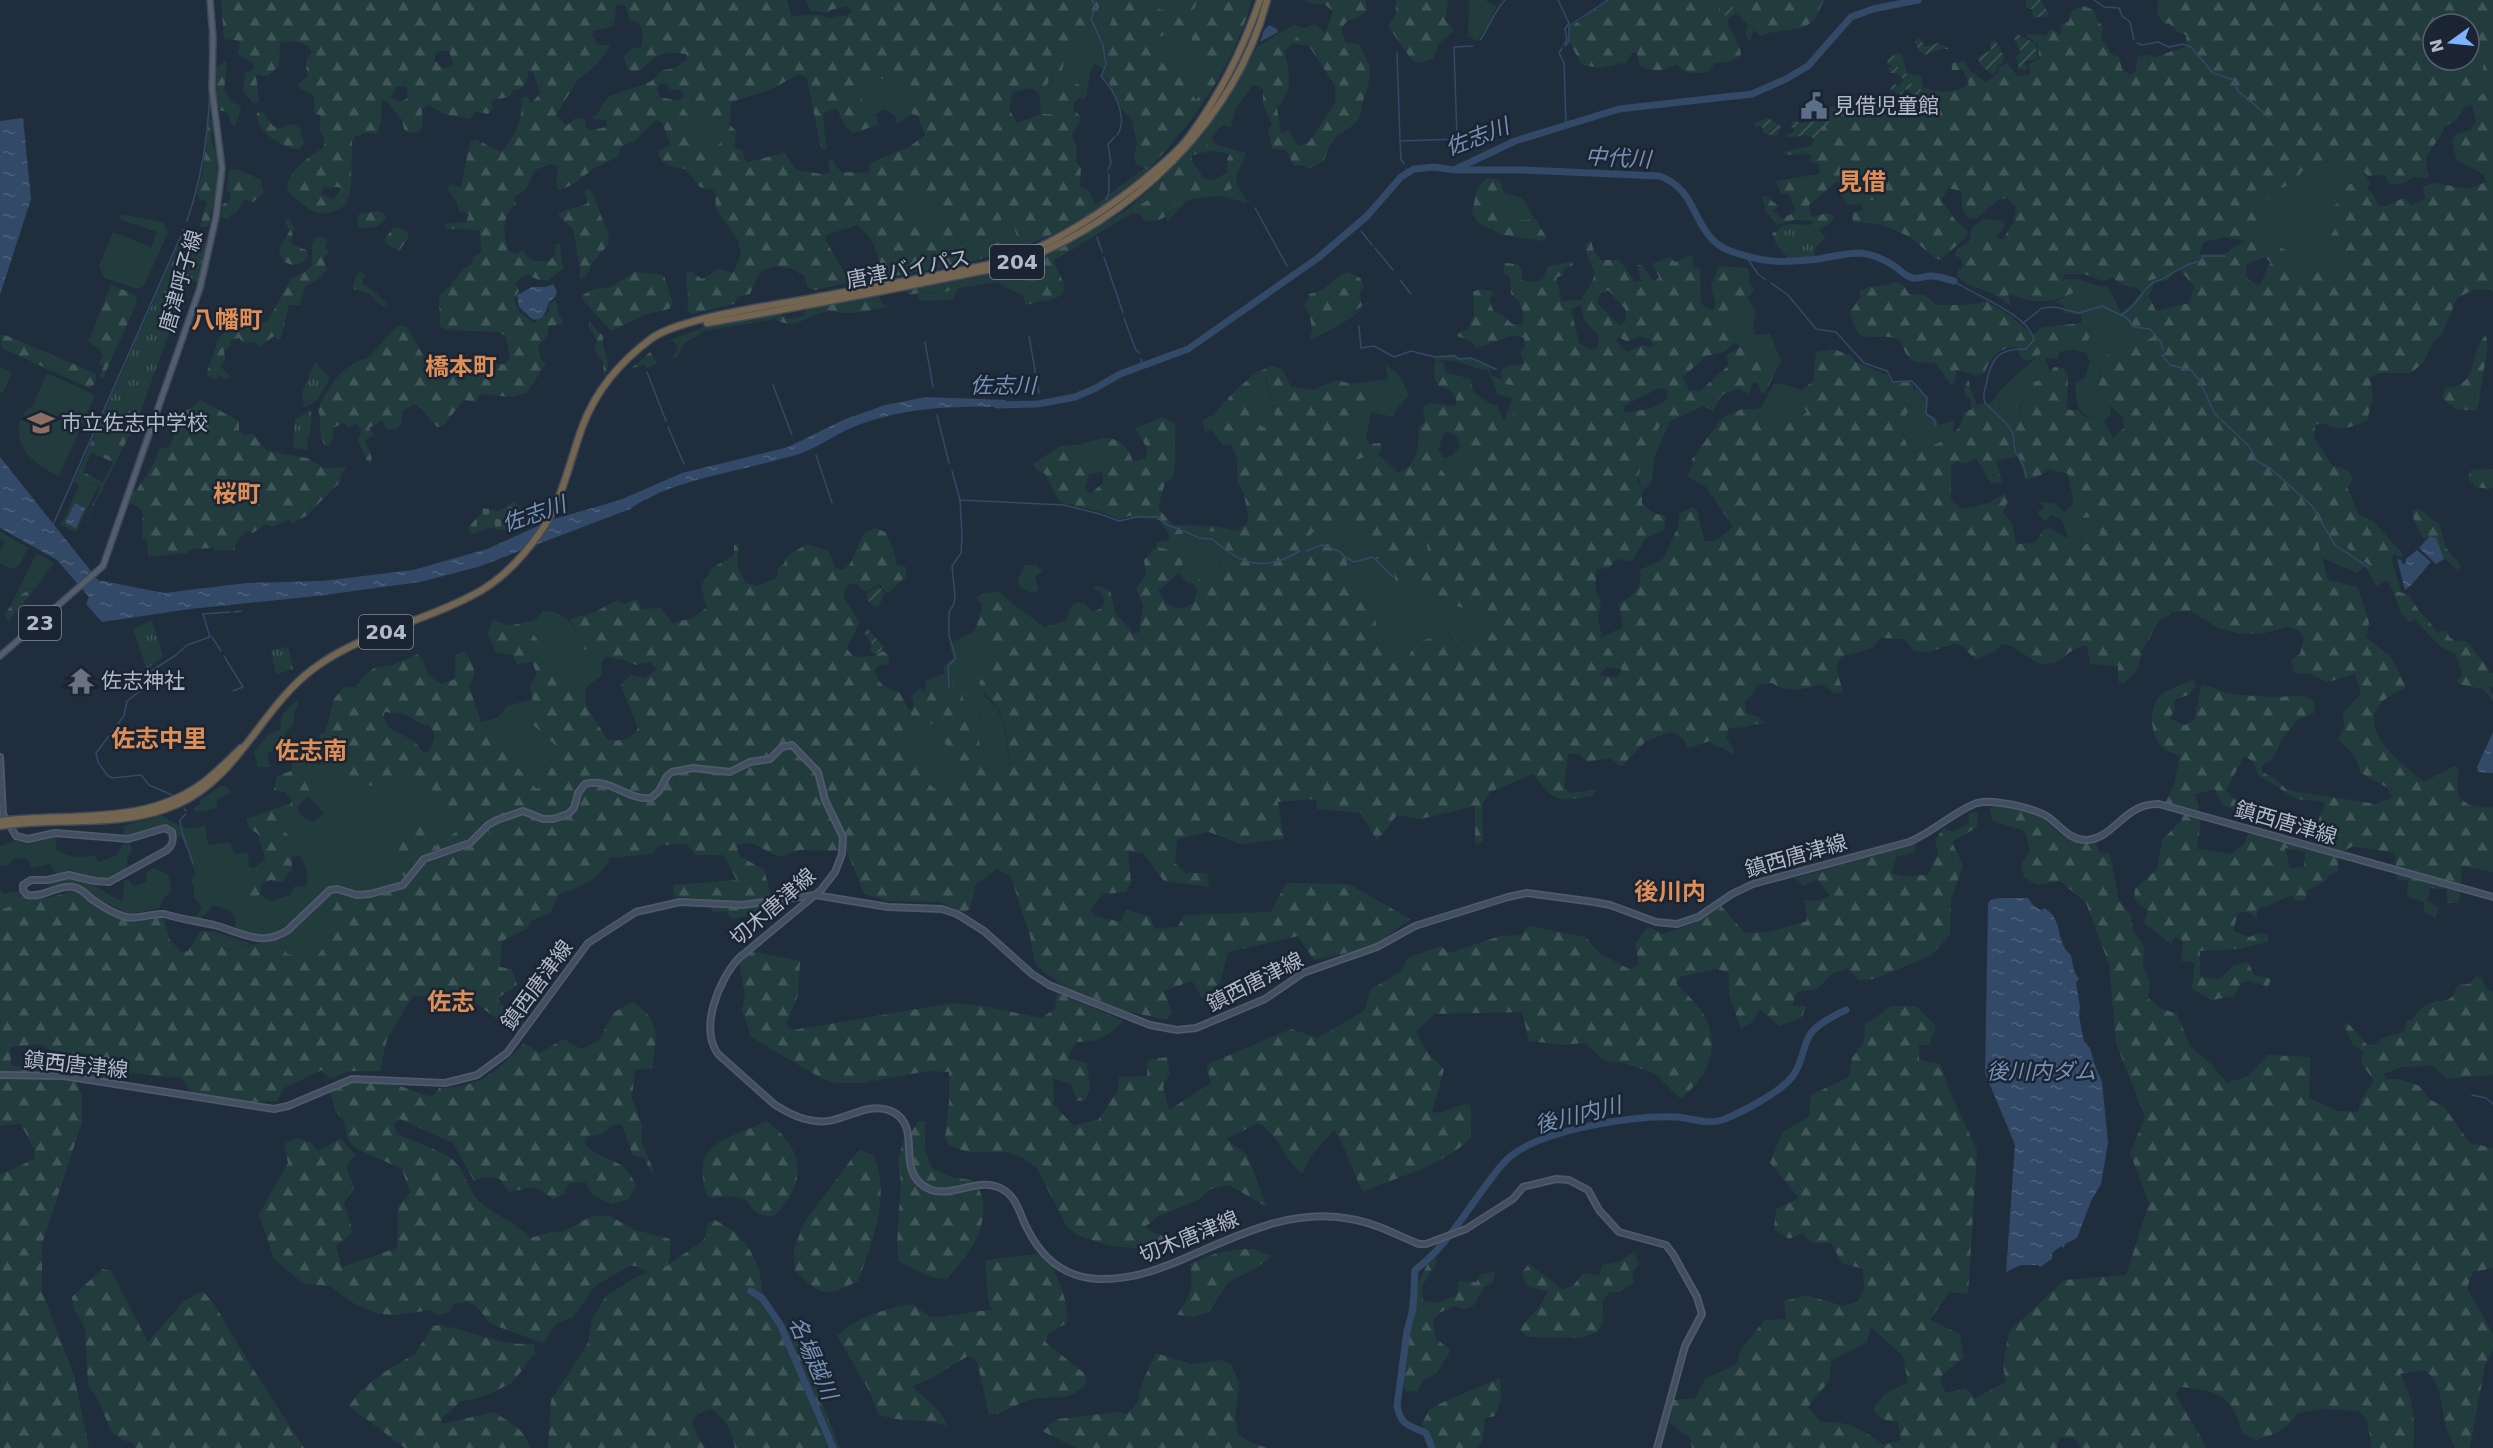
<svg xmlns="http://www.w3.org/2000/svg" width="2493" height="1448" viewBox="0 0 2493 1448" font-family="'DejaVu Sans','Noto Sans JP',sans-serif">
  <defs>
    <pattern id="forest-firs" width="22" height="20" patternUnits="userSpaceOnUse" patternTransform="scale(1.5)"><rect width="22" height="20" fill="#223c3e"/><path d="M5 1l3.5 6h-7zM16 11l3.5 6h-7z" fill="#405659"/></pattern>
    <pattern id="cemetery-stones" width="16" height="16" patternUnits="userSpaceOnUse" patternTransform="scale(1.5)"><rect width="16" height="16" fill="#223c3e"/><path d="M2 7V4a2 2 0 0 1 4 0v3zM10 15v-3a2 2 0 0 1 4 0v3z" fill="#405659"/></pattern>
    <pattern id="park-tufts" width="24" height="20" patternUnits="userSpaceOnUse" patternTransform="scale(1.5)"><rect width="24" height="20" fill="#223c3e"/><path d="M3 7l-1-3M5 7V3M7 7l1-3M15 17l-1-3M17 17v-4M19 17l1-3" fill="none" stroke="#405659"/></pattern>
    <pattern id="garden-furrows" width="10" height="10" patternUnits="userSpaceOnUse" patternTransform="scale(1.5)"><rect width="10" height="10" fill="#223c3e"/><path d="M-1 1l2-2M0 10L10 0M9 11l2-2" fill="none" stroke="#405659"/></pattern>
    <pattern id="water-ripples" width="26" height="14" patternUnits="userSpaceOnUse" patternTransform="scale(1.5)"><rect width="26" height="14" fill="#324967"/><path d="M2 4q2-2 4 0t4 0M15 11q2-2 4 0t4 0" fill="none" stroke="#4d617b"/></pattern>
  </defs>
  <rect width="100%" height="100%" fill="#202d3d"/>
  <g fill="#223c3e">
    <path d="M1102,0H1113L1112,19L1104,42L1109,83L1102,75L1103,69L1095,64C1088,72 1089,87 1086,97L1081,99L1083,87L1060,102L1058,114H1041L1039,93L1047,85L1052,72L1062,71L1067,48L1088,35Z"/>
    <path d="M1160,0L1195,8L1197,0H1215C1192,28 1211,39 1208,69C1207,79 1201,91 1197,101L1190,94L1186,71L1172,73L1153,53L1156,39L1188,19L1159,9Z"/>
    <path d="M1469,0H1485L1496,7L1487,28L1476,41L1468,36Z"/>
    <path d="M1717,0H1746L1754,29L1749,43L1745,32L1748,25L1736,13L1731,2L1723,13L1728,19L1729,30L1719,13Z"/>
    <path d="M1315,24L1326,34L1308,39L1296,38L1294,43L1284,51L1278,34L1294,25L1304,28Z"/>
    <path d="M2493,42V52L2483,65L2484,94L2474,100L2472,106H2466L2467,92L2477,80L2475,63L2479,49Z"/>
    <path d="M1257,47L1254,72L1263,83V89L1253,85L1236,108L1231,128L1223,125L1212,136L1215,144L1246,153L1230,154L1211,151L1203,134L1222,108Z"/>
    <path d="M874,77L898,84L912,114L897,124L895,116L885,109L864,120L857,110L862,100V90Z"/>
    <path d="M689,95L698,107H704C714,119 729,130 718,146L704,144L695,134L691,119L678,101L684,96Z"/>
    <path d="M2326,161L2345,168L2359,167L2371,183L2367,188L2359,181L2340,202L2333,246L2345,232L2353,238L2340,255L2344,266L2338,277L2329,271L2309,273L2291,264L2290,253L2263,236L2260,209L2272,192L2293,183L2306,167Z"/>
    <path d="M1143,169L1148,170L1094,212L1095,205Z"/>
    <path d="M1857,171L1862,173L1849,197L1855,203L1891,197L1893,203L1863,210L1861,204L1848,205L1840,195L1844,184Z"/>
    <path d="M1496,179L1500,180L1504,193L1522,198L1535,219L1510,222L1499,205Z"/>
    <path d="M1160,180L1159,194L1142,204L1139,214L1132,213L1072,250V243L1129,208Z"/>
    <path d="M1237,184L1248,203L1221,196Z"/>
    <path d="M896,190C906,192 920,192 929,197C945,205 977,243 980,259L962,264L966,255L951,227L900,214L891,198Z"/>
    <path d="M1003,191L1020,247L1008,251L995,195Z"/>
    <path d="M1181,196L1197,198L1187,201L1167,222L1166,218L1175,208V200Z"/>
    <path d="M120,214L162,222L168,232L144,286L138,289L104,278L99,266L113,232L151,247L157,232L121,220Z"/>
    <path d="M1984,219L2004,221V228L1995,238L1981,235L1961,258L1955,256L1957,249L1969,242L1972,228Z"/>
    <path d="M1022,264L1028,279L1021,283L1010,270Z"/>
    <path d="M996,273L1004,284L1020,288L1022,296L997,282L959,288L952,300L919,301L917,294C933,290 949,299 956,281Z"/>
    <path d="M2158,276H2171L2168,280L2155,282L2149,296L2144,298L2135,311L2155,325L2153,337L2139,343L2122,341L2103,358L2095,398L2109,405L2111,414L2104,421C2075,415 2078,410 2075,383L2085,378L2090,361L2086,353L2073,350L2059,352L2058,359L2045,358L2050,373L2020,406L2019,416L2005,422L1991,410L1986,417L1979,414L1978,404L1992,403C2005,377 2035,366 2045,344L2072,345L2091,334L2081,323V315L2065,313L2064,306L2054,302L2075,292L2061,281C2078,273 2092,288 2108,286L2121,313C2130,307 2134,299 2142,293L2137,288Z"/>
    <path d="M1374,296C1356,317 1337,327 1313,339L1310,338L1312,329L1321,332L1322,325C1343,323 1358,310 1374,296Z"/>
    <path d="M1747,297L1756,312L1753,327L1756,335L1770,333L1781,361L1774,375L1769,356L1757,345L1740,347L1736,342L1733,321L1742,312V301Z"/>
    <path d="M780,313L775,319L705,331L685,343L676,359L673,355L678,350L674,341L665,342L706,326Z"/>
    <path d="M1455,354L1458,357L1477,359L1498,371L1489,369L1492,376C1503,378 1505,384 1517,386L1512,422H1504L1512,398L1498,395L1488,371C1475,369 1467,364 1455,361C1449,360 1441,361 1435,360V356Z"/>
    <path d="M1385,364L1401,377L1409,396L1397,408L1393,417L1371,412L1366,437L1369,444L1358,449L1352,441L1357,408L1372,401L1367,382L1388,379Z"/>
    <path d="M0,367L12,373L3,393L0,392Z"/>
    <path d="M47,373L95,395L59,476C39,467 16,452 19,426C20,420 25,413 27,408L31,409Z"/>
    <path d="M1253,374L1254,379L1265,376L1277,426L1266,428L1253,421L1244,400L1250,389V383L1246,381Z"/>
    <path d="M1774,384H1782L1802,390L1798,398L1807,411L1791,423L1758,425L1756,409L1761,407Z"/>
    <path d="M1915,388L1928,397L1927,413L1937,419L1938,425L1954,421L1953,437L1911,453C1892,415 1912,420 1915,388Z"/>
    <path d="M1228,398L1233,418L1228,424L1219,425L1213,421L1203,424V420L1213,415Z"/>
    <path d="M1670,421L1654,459L1652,483L1642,491C1632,470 1649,431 1670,421Z"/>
    <path d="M103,429L122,437L113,458L95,450Z"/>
    <path d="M1443,436L1438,450L1444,458L1451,456L1460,447H1471L1476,460L1464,474L1447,477L1429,452V444Z"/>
    <path d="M1102,438L1103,472L1089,474L1084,465L1076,462L1071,454L1077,450V445Z"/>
    <path d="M1378,454L1386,461L1353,473L1350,461Z"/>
    <path d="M82,479L98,486L76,532L61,525Z"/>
    <path d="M2041,502L2055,503L2064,512L2074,504L2080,518L2097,517L2100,534L2082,547L2069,540L2062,520L2051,515L2046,521L2039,517L2038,511L2044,509Z"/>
    <path d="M1340,525L1368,544L1383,558L1397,551L1433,584L1441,602L1483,613L1485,636L1465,645L1447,634L1417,642L1405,664L1390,663L1365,592L1349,570L1343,550L1306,548L1312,533Z"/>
    <path d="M0,531L28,548L19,566L10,569L0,563V550L5,542L0,539Z"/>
    <path d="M1220,531L1226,547L1219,562L1194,584L1187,583L1179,573L1183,559L1173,550L1156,547L1157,542L1168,540L1170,535Z"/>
    <path d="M2329,534L2374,569L2392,561L2402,594L2396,591L2394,594L2387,580L2377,586L2365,567L2357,573L2322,558L2316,537Z"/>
    <path d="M1426,537L1428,553L1419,557L1416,542Z"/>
    <path d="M37,553L54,563L35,588L28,589L10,606Z"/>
    <path d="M1025,565H1037L1043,571L1035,577L1039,590L1033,593L1021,588L1017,581Z"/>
    <path d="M1000,592L1008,600L983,605L976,598L982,593Z"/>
    <path d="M543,611C569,611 574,628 584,649L606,657L601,664L602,675L585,688L575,682L566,673L554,675L545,666L518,624L535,620Z"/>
    <path d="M975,631L990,652L989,673L983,695L997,708L1004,725L1010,765L985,759L980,753L978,716L963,699L945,691L924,694L926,680L944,674V666L953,658L949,644Z"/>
    <path d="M533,699L534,708L531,723L556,746L545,781L537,789L519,769L510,743L481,722L498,717L507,706Z"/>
    <path d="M295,701L299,702L294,713V725L285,733L284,744L267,754L270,767H258L254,752L268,734L280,730L282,715Z"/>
    <path d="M910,712L916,724H935L962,777L952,791L937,790L928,783L921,752L910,751L899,720Z"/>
    <path d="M325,732L330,744L346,753L371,786L395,776L423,786L462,828L435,846L409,884L400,890L356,898L334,892L328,896L326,944L315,959L287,954L282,939L327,896L325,889C309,903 281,941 257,937C250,936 242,932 235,929V918L229,910L213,905L200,920L195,919L202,907L194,898V886L191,881L195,874L189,852L181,837L177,836L174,828L164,824L131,835H124L123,826L162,815C177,825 188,833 205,825L208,845L230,842L234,854L248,853L249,867L254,868L265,859L267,864L250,880L251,896L260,895L271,901L290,895L295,886L306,887C309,875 307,866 300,856L291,857L285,822L299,814L313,822L324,813L308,796L313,781L301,754L319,765L323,761L320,735Z"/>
    <path d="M483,822L491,837L489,846L480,849L469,838L472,825Z"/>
    <path d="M57,836L56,849C67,858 81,858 94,855L99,862L117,855L123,844L129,843L133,850L127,857V868L110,878H96L71,870L57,875L50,864L32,868L26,858L13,859L7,866H0V846L16,841L29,844Z"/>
    <path d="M153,868L168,874L172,891L162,900L160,908L129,914L98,899L80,884H72L49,889L48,883C68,877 84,877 102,890C110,895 114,898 123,901L124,881L128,880L134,886L147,882L146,872Z"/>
    <path d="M0,890L4,894L19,891L26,900L0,910Z"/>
    <path d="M216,932L252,944L225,950Z"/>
  </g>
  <g fill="url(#forest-firs)" fill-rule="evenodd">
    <path d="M221,0H787L792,17C803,14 819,13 829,18L843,15L846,17L852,11L847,6L831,10L828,13L811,11L805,0H1102L1088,35L1067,48L1062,71L1052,72L1047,85L1039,93L1030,88L1013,92L1009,109L1017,123L1041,114H1057L1058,92L1075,83L1083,87L1081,96L1074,103L1073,109L1080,116L1079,123L1072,134L1077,149L1076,161L1081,169L1080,186L1090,192L1095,205L1094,212L1049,236L1020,247L1003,191L996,195L1008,251L980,259C977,243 945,205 929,197C920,192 906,192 896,190L891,198L900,214L951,227L966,255L962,264L882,278C878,256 876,238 857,225L826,235L825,239L848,279V283L814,290L808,288L804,275C793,268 774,262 762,272C757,276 753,287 750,294L737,297L734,304L692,314L687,310C691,295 684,287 687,273L691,271L702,279L719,269L732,273L735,270L741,254L738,240L716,209L715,191L700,187L685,169L668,166L659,157L658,151L671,145L662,123L656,120L636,140L621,147L618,157L596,167L572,185L559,190L556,187L558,166L551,164L535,170L526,189L514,197L516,204C500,217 504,233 508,251L516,254L522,251L533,261H549L555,255L556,244H560L563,269L547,281L536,279L527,274L515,283L519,291L514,299L519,312L534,323L549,312V304L555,301L558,306V315L563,318V324L548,326V334L538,347L541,360L546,363L527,393L510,397L482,394L478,397L476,402L464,400L443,426L437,427L418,405H413L402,411V423L395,430L387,429L382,421L369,428L374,435L365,440L372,458L370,463L367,461L358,441L361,431L357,424L348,427L343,423L333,428V439L327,446L324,444C317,429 323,421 318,410C325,391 338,372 356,362C361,359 364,361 369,356C380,347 387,335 399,325L407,327L428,364L436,372H457L467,367L505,364L510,358L506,336L499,332L445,330L440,326L439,295C454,286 456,272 472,264L473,257L481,252L480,230L445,229V224L466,222L469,214L459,211L457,202L447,189L450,184L461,187L470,142L475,139L501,152C514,138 524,119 521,99L527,96L531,104L540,93L533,71H528V79L521,89H514L509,97L492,100V110L488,114L475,111L470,119L444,114L429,105L422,109L423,127L419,132L409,133L404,129L402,120L386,100L381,101C381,112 383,124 376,134L364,132L361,135L355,136L352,140L351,187L346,205C317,222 312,211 288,192C283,174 310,156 323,148L325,142L320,130V115L314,114V96L300,88L298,84L307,77L306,59L312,53L310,48C301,42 290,39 280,43L279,66L268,76L256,75L259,102L254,104L243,92L245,73L253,70V64L238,53L240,41L224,39ZM616,5L626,6L630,21L638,22L643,32L641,47L631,49L624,57L628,70C645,74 646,61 657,56C666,52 676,53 686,54L687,59L675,68L663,70L650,82L610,96L602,105L598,114L592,117L593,119L607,120V127L591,130L586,127L585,119L576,118L566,126L556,115L577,81L596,65L610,48L608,45H598L592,35L594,31L611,27L615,21ZM437,51H449L453,63L451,67L444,68L434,60ZM799,74L807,78L821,149L826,150L823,113L837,109L845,126L853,133L878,125L876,115L864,120L857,110L862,100V90L875,77L898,84L912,114L918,116L925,135L909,147L870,163L868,173L841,172L832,160L828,161L830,172L822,174L796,170L785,153L747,162L744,159L743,150L734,148L736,131L730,125L731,102L770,90ZM660,84H666L671,90H680L684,96L690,95L698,107H704C713,119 729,130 718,146L704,144L695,134L691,119L678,101L660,97L657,89ZM406,86L408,98L400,102L391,97L396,87ZM338,187L342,189L333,199L321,194L324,188Z"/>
    <path d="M1113,0H1160L1159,9L1189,19L1186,35L1169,32L1156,39L1153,53L1172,73L1186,70L1190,94L1197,100L1208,70L1207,56L1192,46V33C1204,23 1206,11 1215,0H1252C1233,67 1195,120 1148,170L1136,164L1134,157L1137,143L1132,120L1122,109L1109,83L1104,42L1112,19Z"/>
    <path d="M1161,0H1197L1195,8L1189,12Z"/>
    <path d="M1307,0H1365L1367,10L1356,19L1348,20L1341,29L1345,42L1359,44C1374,73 1372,72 1363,101C1361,107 1361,115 1358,120C1354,127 1340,132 1334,140C1321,155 1333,159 1308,169L1302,165L1294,166L1286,150L1272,149L1268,130L1272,124L1263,105V83L1254,72L1257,47L1278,34C1287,58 1298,87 1277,108L1281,133L1289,130L1298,146L1308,143L1335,103V86L1309,46L1294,43L1296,37L1308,39L1326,33L1333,11L1324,4H1312L1306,2Z"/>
    <path d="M1396,0H1448L1445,19L1454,31L1439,43L1433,59L1419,63L1411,59L1388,26L1396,14Z"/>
    <path d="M1609,0H1717C1721,20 1741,41 1741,55L1729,62L1715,63L1708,72C1694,74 1686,74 1676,64C1662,72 1654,72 1640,66L1637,53H1632L1627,62L1600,68L1582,65L1570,43L1569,28Z"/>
    <path d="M1746,0H1825C1819,6 1819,15 1813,21C1800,33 1776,28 1761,36L1754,29Z"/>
    <path d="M2158,0H2493V42L2479,49L2475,63L2477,80L2467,92L2466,106L2455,121L2445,126C2438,149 2420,147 2429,178L2413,177L2405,183L2389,185L2386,175L2368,176L2359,168H2345L2326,161L2306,167L2293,183L2272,192L2260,209L2263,236L2290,253L2291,264L2309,273L2329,271L2338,277L2344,266L2340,255L2353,238L2345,232L2334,246L2328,240L2335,229L2326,210L2340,202L2338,188L2359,181L2373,194L2378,205L2383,207L2404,198L2412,205L2425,199L2423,186L2434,183L2469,189L2486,182L2484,175L2456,159L2452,140L2456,134L2471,130L2476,121L2472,106L2474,100L2484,93L2483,65L2493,52V293L2491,290L2475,289L2457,298L2442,334L2434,341L2423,363L2411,373H2379L2370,377L2373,398L2367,420C2353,428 2338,432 2323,423L2315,425L2314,438L2332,465L2349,471L2353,479L2347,487L2359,515L2373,521L2403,554L2402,557L2393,555L2392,561L2374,569L2329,534L2317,538L2328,580L2358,587L2369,623L2366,637L2392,658L2406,687C2398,692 2384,698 2379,705C2358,732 2406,767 2424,782L2454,766L2459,769L2457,782L2458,797L2469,805L2491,808L2493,807V872L2462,866L2459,903H2447V889L2430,888L2427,901L2439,908L2435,918L2424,911V902L2407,897L2408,880H2397L2395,853L2353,846L2338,854V872L2330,874L2325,881L2308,890L2305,901L2295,900L2292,895L2257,910V918L2248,912L2238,913L2233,931L2249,937L2259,933L2268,935V942L2238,949L2200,951V977L2219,979L2233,966L2248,962L2254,975L2271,979L2268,987L2250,981L2241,983L2234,996L2212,1000L2192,989L2195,963L2181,961L2183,941L2175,936L2171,944L2144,923L2148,911L2134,900L2135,889L2157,869L2162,840L2181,821L2186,810L2165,802L2174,785L2180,756C2175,754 2167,752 2163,748C2150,736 2148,709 2160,696C2166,690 2184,684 2193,679L2196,687L2188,695L2174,700L2175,708L2170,719L2185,725L2194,720L2201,686C2212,684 2218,692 2228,693C2243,696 2259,696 2274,697C2287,698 2305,691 2315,703L2314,713L2297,720L2282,739L2274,757L2262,766V772L2276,779L2287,790L2376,804L2392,798L2388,788L2361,773L2355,756L2338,739L2344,727L2343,713L2361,694L2355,674L2328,682L2310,674L2294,673L2291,660L2300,654L2304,639L2298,630L2287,627L2265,633L2241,634L2218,628L2191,611L2172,612L2168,617L2160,619L2142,651L2138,669L2124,684L2118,681V666L2090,664L2087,646C2069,646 2062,665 2045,664C2029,663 2019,645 2002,644L1996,651L1976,660L1963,647L1955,643L1930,652L1914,651L1905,639L1880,638L1872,648L1841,657L1836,668L1843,692L1835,694L1822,684C1805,689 1787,694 1772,683L1757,685L1754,693L1745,701L1746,713L1759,717L1765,723C1752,724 1742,729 1729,728L1726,739L1733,747L1734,755L1721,747H1716L1710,741L1688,748L1682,738L1671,732L1646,741L1621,767L1610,758L1587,762L1579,754H1568L1564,786L1570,793L1596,790L1592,796C1556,802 1556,803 1533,774L1490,792L1482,804L1483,842L1475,845V806L1421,819L1397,815L1377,841L1361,813L1317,809L1316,799L1278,802L1284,839L1240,844L1209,832L1177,839L1175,863L1185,873H1207L1209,887L1164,881L1144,854L1128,851L1131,882L1126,892L1103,894L1090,910L1095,916L1121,922L1126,910L1150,916L1155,929L1177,927L1185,915L1271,912L1286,883L1349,884L1410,919L1373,947L1314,960L1298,936L1228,952L1220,983L1202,998L1192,981L1164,991L1172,1012L1166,1020L1126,1011L1061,985L1035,964L1030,936L1011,877L997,869L976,884L970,909L964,912L939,902L887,901L864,894L847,851L800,850L779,857L752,843L736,845L740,856L764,870L771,895L759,914L732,919L726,911L713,912L708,899L674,897L673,885L737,880L723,855H696L687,844L660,845L653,854L610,858C602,878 578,889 559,894L551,912L531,921L527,929L502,941L500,967L512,969L517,985L498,998L500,1003L525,1024L517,1033L467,997L413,996L387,1039L380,1071H350L330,1079L322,1070L284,1088L277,1101L244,1102L190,1091L181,1078L130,1073L115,1080L70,1073L74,1076L82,1095V1122L42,1244V1292L74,1375L89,1448H0V1174L20,1166L35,1158L34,1149L21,1124L0,1125V910L26,900L47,898L71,892L80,893L95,905L126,920L134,921L152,916L164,919L169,939L181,952L188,951L200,931L216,932L225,950L282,939L287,954L315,959L326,944L327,896L334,892C358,898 388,898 409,884L395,863L400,842L419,825L429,832L435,846L462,828L423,786L395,776L371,786L349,775L346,753L330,744L325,732L334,699L344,687L356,688L362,678L375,667L391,666L417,654L424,661L428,675L441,684L455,679V656L464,651C474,663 478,673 469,686L481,722L510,743L519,769L537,789L545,781L556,746L530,722L534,708L530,686L537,674L532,662L517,664L512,654L496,653L488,634L493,620L508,625L518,624L530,630L544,648L545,666L554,675L566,673L575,682L585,688L586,706L607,739C619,743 632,739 638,728L621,685L630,675L644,678L657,670L651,662L636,665L624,660L606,657L584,649L570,619L595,612L617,600L624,604L637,599L642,609L661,608L672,623L693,618L707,607L701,586L712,568L734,555V545L739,544L737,564L745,583L757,586L777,578L778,568L784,564L786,557L807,544L829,551L835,568L843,570L850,564L864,533L875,528L885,532L893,548L897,565L906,567V577C898,582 895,589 887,593L879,584L866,592L856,584H850L844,589V597L859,622C857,633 850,638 847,649L854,657L874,656L883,651L889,655V664L879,665L874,670C879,684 885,689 900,693L910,712L914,706L912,696L920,687L924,693L934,684L945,691L954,683L963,690V699L978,716L980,753L985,759L1010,765C1008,748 1007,724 998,708C990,696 985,699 979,682L989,673L990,652L975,631L983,605L1008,600L1044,627L1066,621L1071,607L1077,602L1084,603L1092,612L1102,608L1105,603L1100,591L1094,589L1095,585L1110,590L1115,612L1133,633H1139L1143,605L1136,589L1146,574L1144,560L1156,547L1173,550L1184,560L1179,573L1158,591L1167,604L1182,609L1194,602L1197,591L1194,584L1219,562L1226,547L1219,531L1170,535L1159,520L1130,516L1118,519L1102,512L1060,502L1045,474L1036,470L1033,464L1060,446L1077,445V450L1072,454L1076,462L1084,464L1089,474L1085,487L1090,494L1103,483L1102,438C1119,437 1129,447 1133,462L1146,458L1147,448L1135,428L1163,417L1175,424V465L1173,478L1165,483L1158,508L1173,525L1214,526L1238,531L1249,520L1244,494L1237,480V458L1231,444L1223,446L1212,430L1205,432L1203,424L1213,421L1219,425L1228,424L1233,417L1228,398L1246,381L1250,382V389L1244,400L1253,421L1266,428L1277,426L1266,376L1254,379L1253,374L1271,366L1282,369L1291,387L1313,390L1336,380L1352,384L1367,382L1372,401L1357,408L1352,441L1358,449L1369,444L1380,443L1382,448L1378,454L1351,461L1353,473L1386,461L1398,473C1418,466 1419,445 1419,427L1425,421L1423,407L1429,403L1456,406C1459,395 1448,387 1439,386L1434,378L1435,360L1443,362L1446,373L1471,379L1473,391L1490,404L1497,405L1504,422L1512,421L1517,386L1505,384L1500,373L1506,366L1524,364L1520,352L1525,347L1524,338L1514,335L1477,348L1472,342L1457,336L1461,331L1468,330L1474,314L1473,292L1479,289L1492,291L1493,295L1489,300L1494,312L1503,315L1512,324L1523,325C1525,313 1521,301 1511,294L1510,277L1503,273L1505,263L1517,264L1523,271L1521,280L1534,282L1543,279L1548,266L1572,262L1573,266L1564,268L1563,275L1556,278L1562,301L1581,300C1604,266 1591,277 1585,244L1591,241L1594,251L1601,260H1619L1635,282L1641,281L1637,265H1642L1654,282L1659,277L1652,264L1669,257L1675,262L1690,255L1694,257L1692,266L1700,270L1701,304L1712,311L1716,305L1711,287L1719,266L1747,268L1750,274L1748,283L1754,289L1753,293L1742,301V312L1733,321L1736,342L1724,352L1706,356L1683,377L1689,390L1700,391L1728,366L1727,355L1740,347L1757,345L1769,356L1774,375L1765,393L1761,392L1758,383L1753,382L1749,394L1739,388L1722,395L1713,411L1703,406L1660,426L1644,454L1637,481L1642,491V504L1655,514L1666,515L1664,530L1646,538L1632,561L1617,559L1609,568L1596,569V591L1601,602L1598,617L1602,637L1623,627L1619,603C1633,596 1643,587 1640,570L1663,559L1679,525V514L1692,507L1697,510L1704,541H1715L1733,527L1706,487L1687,476L1692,468V459L1722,418L1742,409H1756L1759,425L1791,423L1807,412L1798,398L1802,390L1813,381L1816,352L1834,349L1851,356L1856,362L1887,375L1893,383L1911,382C1922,400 1899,415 1903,434C1904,440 1909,447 1911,453C1934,444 1961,440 1964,412L1972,409L1970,399L1964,393L1966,380L1969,381C1970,394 1978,401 1979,414L1986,417L1991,410L2005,422L2019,416C2021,400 2031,398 2034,382L2046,378L2054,367L2064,368L2068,377L2067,410H2078L2085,417L2104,421L2113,438L2124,428L2123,417L2109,405L2095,398L2092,391L2098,387L2103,358L2122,341L2139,343L2153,337L2155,325L2129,327L2127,316C2136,311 2140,300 2149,296L2156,311L2189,303L2194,286L2179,269L2171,276C2142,276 2142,300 2113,278L2103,281L2084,274H2065L2062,281L2073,284L2075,292C2050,304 2033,304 2008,293L2011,306L1992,293L1971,286L1958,277L1957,272L1963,265L1961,258L1981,235L2003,239L2013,224L2016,207L2007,198L1998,200L1976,219L1969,218L1962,208L1961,191L1948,188L1941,201C1951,212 1954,223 1968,230L1965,238L1940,260L1935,258L1910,237L1881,224L1853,222L1852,213L1893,203L1891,197L1855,203L1848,197L1862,173L1857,171L1844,184L1836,182L1809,205L1811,215L1815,217L1826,213L1833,215L1834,220L1819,230L1826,239L1823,240L1811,225L1814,221L1793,220L1777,225L1766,211L1762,197L1766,196L1778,206L1773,211L1782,219L1796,211L1789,194H1781L1776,181L1819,174L1820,164L1811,162V154L1784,155L1783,152L1811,146L1815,139L1820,138L1821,127L1829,122L1823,114L1824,108L1836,106L1845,110L1860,105V98L1875,97C1888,111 1901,116 1920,111L1919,87L1910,83L1908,75L1896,66L1894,54L1898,53L1903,57L1907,73L1922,76V86C1935,94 1956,94 1969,84L1963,70H1952L1951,63L1964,61L1970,71L1986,82L1997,74L2000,66L2007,63L2017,76L2030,75L2029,64L2039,59L2038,43L2027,37V34L2046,35L2050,29L2060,34L2061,25L2069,21L2072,10L2083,6L2094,10L2097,20L2103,27L2101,37L2111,54L2119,57L2122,69L2129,75L2136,72L2137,57L2147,55L2155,57L2187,46L2186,35L2177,32L2170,24L2163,23L2157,13ZM2433,24H2469V60H2433ZM2224,237L2246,241L2232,248L2226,254H2199L2204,242ZM2265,257L2271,263C2264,269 2266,278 2259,285L2247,279L2246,264ZM1608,290L1625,309L1626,321L1619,325L1598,304L1599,295ZM1581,305L1584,320L1599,336L1598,347L1590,350L1579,343L1571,309ZM1639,336L1649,339L1655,345L1650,347L1642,345L1627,352L1616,341L1619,337L1627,342ZM1659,388L1668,390L1666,401L1648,409L1625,413L1623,406ZM1447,431L1456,435L1460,447H1471L1476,460L1464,474L1447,477L1429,452V444L1443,436ZM2018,456L2026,480L2041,475L2049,469L2068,474L2074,504L2080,518L2097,517L2100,534L2082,547L2050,528L2044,529L2035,543L2016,544L2012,524L2003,513L2008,501L2005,493L1989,503L1961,509L1951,499V465L1957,461L1965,464L1976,458L1991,484L2002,482L1996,461ZM1340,525L1368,544L1370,560L1383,558L1397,552L1405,560L1394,566L1395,581L1433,584L1441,602L1482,613L1484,636L1465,645L1447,634L1416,642L1405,664L1390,663L1365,592L1349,570L1343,550L1324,543L1306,548L1312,533ZM1426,537L1428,553L1419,557L1416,542ZM1606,667L1622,669L1618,677L1599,676ZM385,712L404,714L424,725H429C439,737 433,738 430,751L424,753L414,741L389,728L383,717ZM910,712L915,724H935L962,777L952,791L937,790L928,783L921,751H910L900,720ZM2244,756L2254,762L2258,775L2296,799L2325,802L2317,824V844L2306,848L2249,832L2244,844L2231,854L2197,849L2201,818L2195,794L2215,789L2222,805L2245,815L2246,811L2226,790ZM483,822L491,837L489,846L480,849L469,838L472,825ZM2285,848L2305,852L2304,866L2290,869ZM41,1044L52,1051L55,1068L11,1066L10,1047Z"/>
    <path d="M225,61L227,64L224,90L233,103L239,105L241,109L235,126L231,124L227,111H221L218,107V100L215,98L217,67Z"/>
    <path d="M262,111L273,126L282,129L288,124L296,125L300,129L304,144L299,149C283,149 254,130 257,113Z"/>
    <path d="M209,118L213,121L211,142C224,154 213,204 210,221L207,227H203L200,226L207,201L200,200L197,194L203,169Z"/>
    <path d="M1203,134L1211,151L1192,155V161L1204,179L1214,180L1228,172L1227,159L1230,154L1246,153L1236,176L1237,184L1221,196L1197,198L1181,196L1175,200V208C1165,218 1158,223 1144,221L1139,214L1141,204L1159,194L1160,180Z"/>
    <path d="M236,169L261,180L264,193L253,202L244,200L235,214L230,215L228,219L221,217L223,204L230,201L231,194L227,190L229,171Z"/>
    <path d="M1487,178L1496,179L1499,205L1510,221L1535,219L1547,238L1543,241L1498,234L1491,228C1480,228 1476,220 1472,212L1477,189Z"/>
    <path d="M587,189L591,190L609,236L608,245L592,263L589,272L582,280L579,277C581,267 579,263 577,253C574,231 578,232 558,216C563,207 577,209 588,203L585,192Z"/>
    <path d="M378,211L384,213L386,219L376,227L360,228L357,224L359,214Z"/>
    <path d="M288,218C295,225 295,231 291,240L293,245L306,250L308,256C302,266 292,267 283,261L279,250L290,230L285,222Z"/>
    <path d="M397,227L407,232L409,237L399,251L386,244L384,240L393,228Z"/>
    <path d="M188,229L202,235L206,245L198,281H189L160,362L196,259L138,418L84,525L101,486L82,479L79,485L74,482L185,230ZM103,430L122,437L113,458L95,450ZM91,452L113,462L103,482L83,472Z"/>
    <path d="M1776,232L1779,242L1789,254L1814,253L1816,257L1788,259L1776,244L1772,233Z"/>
    <path d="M320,236L324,237L327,241L325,248L329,251L323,259L327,270L317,280L305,286L300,305H289L281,338L278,340L274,336L259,347L255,342L243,343L239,338L231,340L230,346L224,351L225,359L221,367L230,376L226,380L219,375L216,379L206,375L218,339L227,330C240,331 254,325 267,322L292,278L303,273L312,266V245L315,238Z"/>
    <path d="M1072,243V250L1053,260L1064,284L1063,294L1053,299L1026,305L1020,288L1004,284L996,273L1010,270L1021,282L1028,279L1022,264Z"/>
    <path d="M361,271L365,275L362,284L371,289L387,304L383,307L369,294L354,289C352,281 356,277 361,271Z"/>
    <path d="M636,271C646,275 654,271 664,276L673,303L669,309L644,315L611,331L582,299L583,295L594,289L611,287Z"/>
    <path d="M1347,272L1360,278L1364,285L1360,293L1362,306L1334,324L1322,325L1321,332L1312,329L1310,316L1304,304L1308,300L1309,294C1327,291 1332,279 1347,272Z"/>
    <path d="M956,281C950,296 942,292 928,292C922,292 915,294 909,295L906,290Z"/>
    <path d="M1896,282L1903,285L1909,294L1925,295L1936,305C1953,305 1971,306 1986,301L2008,314L2033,335L2043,327L2081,323L2091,334L2087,343L2072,345L2045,344L2040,354L2029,361L2021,358L2017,347C1999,348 1990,356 1985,373L1977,375L1956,370L1955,382L1951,385L1935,363C1911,362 1909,363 1900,340C1874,328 1860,354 1850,312L1860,298V290C1873,285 1883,287 1896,282Z"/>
    <path d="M111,285L134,294L137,302L103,378L99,377L104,366L99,364L103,356L99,348L88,342Z"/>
    <path d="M879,295L882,303L888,307C873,310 857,314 842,313C837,313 832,310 828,311C808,314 795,332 775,319L780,313L788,319L803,316L807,307Z"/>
    <path d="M589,321L603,336C601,352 614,362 604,377L603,362L594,349L597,340L589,327Z"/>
    <path d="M2487,334V352L2477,410H2457L2442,398L2445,388C2482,386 2466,353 2487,334Z"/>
    <path d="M0,335H5L95,373L96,379L93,386L89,388L2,348Z"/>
    <path d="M650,352L657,362L656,364L647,368L644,365L632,368Z"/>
    <path d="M200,400L239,421V431L244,435L253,434L267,451L307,458L324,468L346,467L340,476L341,481L306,516L293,523L288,520L271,527L266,524L253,533L246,531L235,544V550L215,551L214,548L191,549L187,553L148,557L147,540H143L142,536L143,513L137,506L127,502L131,491H136L155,462L159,449L169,447L177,429L175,426L179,412L190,409Z"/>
    <path d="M2493,469V487L2490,489L2475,487L2468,478L2471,470Z"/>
    <path d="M2419,509L2439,524L2446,548L2461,566L2458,570L2444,559L2435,538L2433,536L2423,539L2413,517V510Z"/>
    <path d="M35,588L8,622L5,614C12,604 22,590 35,588Z"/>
    <path d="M2396,591L2410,595C2414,609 2429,619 2437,632L2447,630L2449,637L2455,641C2470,639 2469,645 2478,656C2483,662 2487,665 2490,673H2493V687L2489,688L2493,695V701L2483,689L2458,684L2457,681L2463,675L2455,654L2441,647L2414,619L2410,623L2401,613L2394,594Z"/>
    <path d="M301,754L313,781L308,796L298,806L299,814L285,822L286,833L299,846L292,857V869L282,883L271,880L261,884L260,895L250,897V880L267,864L258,834L249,828L246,818C262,816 274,806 290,805L292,800L285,792L274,790L277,776L291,771L294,755Z"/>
    <path d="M220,786H226L231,791L223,797L217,798V808L197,812L193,809L200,804L201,800Z"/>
    <path d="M1996,805C2008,808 2023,809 2033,814C2059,826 2062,847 2096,842L2099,852L2110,854L2119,901L2131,915L2133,931L2144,946L2143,968L2150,981L2148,998L2160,1008L2177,1014L2190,1046L2211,1064L2227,1083L2248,1076L2268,1055L2310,1057L2309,1098L2337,1111L2358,1112L2361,1100L2374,1081L2361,1062L2363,1051L2353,1045L2344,1026L2347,1022L2368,1046L2378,1043L2382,1038L2404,1032L2407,1020H2412C2417,1013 2422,1006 2431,1003C2447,997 2451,1006 2457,985L2469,984L2476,976L2482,978L2486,988L2493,992V1075L2446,1079L2434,1066L2401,1067L2383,1074L2387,1079H2399L2420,1086L2429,1099L2444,1107L2470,1143L2493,1148V1268L2473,1272L2467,1288L2493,1334V1350L2485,1365L2470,1448H2455C2453,1442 2449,1437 2447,1431C2441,1411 2443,1381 2424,1370L2400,1374C2413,1397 2416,1421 2413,1448H2372L2367,1419L2358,1411L2323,1409L2298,1413C2286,1430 2275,1435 2255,1440L2242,1432C2231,1394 2220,1392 2182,1387L2175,1394L2207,1448H2080L2074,1438H2059L2057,1448H1692L1690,1438L1670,1423L1673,1400L1695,1398L1706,1378L1736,1365L1740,1351L1765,1320L1786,1319L1784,1301L1806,1295L1843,1306L1859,1301L1864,1288L1863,1269L1842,1263L1831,1243H1813L1802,1233L1789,1239L1774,1229L1776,1209L1799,1198L1770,1163L1782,1133L1809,1116L1811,1095L1849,1077L1852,1058L1864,1042L1865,1025L1891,1006H1916L1936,1026L1929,1045H1919V1060L1941,1064L1948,1088L1977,1150L1968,1294L1949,1292L1930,1320L1960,1334L1964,1357L1939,1378L1946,1393L1966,1388L1975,1398L2006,1382L2003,1365L2009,1332L2064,1280L2126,1275L2149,1203L2130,1153L2145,1117L2116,1043L2109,964L2086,903L2060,881L2037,885L2024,877L2021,865L2030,851L2025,831L1993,821L1990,809ZM1871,1327L1903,1356L1908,1382L1884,1395L1873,1410L1882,1419L1898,1422L1901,1440L1884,1445C1860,1428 1850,1421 1820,1422L1808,1407L1829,1381L1831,1361L1867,1342Z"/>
    <path d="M1978,812L1977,827L1952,842L1963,866L1951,899L1950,934L1932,955L1874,979L1859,980L1848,969L1833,973L1817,989L1797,992L1792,1006H1806L1802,1017L1780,1026L1760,1010L1752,1022L1741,1029L1729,995V973L1717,969L1680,977L1676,983C1685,993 1698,1004 1704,1015C1722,1049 1707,1076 1681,1099L1654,1073L1624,1063L1605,1061L1584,1043L1563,1045L1529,1041L1522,1012L1434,1014L1416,1032L1425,1049L1444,1070L1432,1112L1441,1113L1466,1103L1471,1106V1138C1442,1166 1400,1176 1363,1192C1352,1172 1347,1148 1334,1130L1310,1157L1302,1174C1283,1157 1279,1135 1258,1123L1226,1139L1247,1155L1267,1207L1229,1185L1211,1189L1196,1201L1159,1216L1145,1227L1154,1233L1180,1242L1181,1246L1173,1249L1151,1250L1111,1246L1079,1236L1067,1227L1037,1168L1023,1158L1009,1152H968L950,1146L945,1138L949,1102V1072L928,1071L862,1083H836L821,1078L751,1037L742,1010L745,996L737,952L745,950L800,961L798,995L786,1024L793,1030L953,1003L984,1006L1041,1018L1055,1009L1057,992L1123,1021C1106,1038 1099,1042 1076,1042L1067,1058L1087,1063L1090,1087L1086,1100L1077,1101L1071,1084L1053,1078L1054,1105L1073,1125L1098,1120L1117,1092L1119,1077L1147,1076L1148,1060L1167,1057L1170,1073L1163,1086L1169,1110L1211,1083L1206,1065L1291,1029L1318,1038L1365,1010L1370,990L1400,972L1408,958L1441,946L1449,953L1500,936L1521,935L1528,926L1586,937L1599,953L1629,969L1639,965L1635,943L1648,927L1663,934L1695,923L1721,906L1745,933L1768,932L1807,921L1804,900L1817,901L1830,896L1817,879L1803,886L1795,878L1916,844L1915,852L1896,857L1892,873L1901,876L1928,875L1938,854L1935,840L1944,828L1952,832L1969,823V813Z"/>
    <path d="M632,1002C661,1019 657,1039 652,1068L635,1070L632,1098L642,1126L641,1140L654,1172H651L644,1158L633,1156L622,1125L615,1124L602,1134L587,1137L585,1144C605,1166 625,1154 636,1187L627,1200L611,1204L592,1194L585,1182L569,1183L564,1194L553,1199L535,1187L509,1192L500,1179L484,1177L474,1181L453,1143L400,1119L394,1124L397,1134C410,1140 443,1151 453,1160C465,1171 468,1192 481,1203C497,1216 516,1223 530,1238L551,1232H562L592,1216H610L635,1230L670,1239V1259L665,1267L704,1240L708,1224L715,1220L734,1231L750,1250L759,1269L763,1296L770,1315L791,1328L805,1345L822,1403L840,1448H735C731,1430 727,1419 710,1409L699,1413L692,1421L699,1439L706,1448H548L551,1400L588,1343L592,1320L606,1296L638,1276L648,1273L636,1266H629L595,1286L573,1317L556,1324L543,1343L491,1324L477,1307L467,1302L454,1304L448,1313L439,1315L430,1310L398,1315L379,1314L353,1303L330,1286L304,1284L274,1259L259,1214L288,1163L284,1144L297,1138L311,1143L318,1151L341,1138L355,1155L346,1166L354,1188L344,1203L353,1232L336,1246L342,1267L397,1248L398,1206L410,1193L402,1169L357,1149L348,1141L344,1121L335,1110L330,1090C348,1082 383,1079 401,1086C412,1091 421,1094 433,1097L439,1088C479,1088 499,1071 524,1043L540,1053L563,1039L581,1049L599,1041L613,1013Z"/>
    <path d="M766,1121C804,1147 809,1183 774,1216C744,1216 756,1199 737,1197C726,1195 717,1200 707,1196C689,1140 728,1141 766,1121Z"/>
    <path d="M919,1121H925V1150L932,1168L955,1178L973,1180C999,1213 971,1255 946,1279C928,1279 914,1269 899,1261L897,1244L901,1183L898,1161L903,1142Z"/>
    <path d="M860,1150L873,1155C892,1194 872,1243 858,1281C825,1298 820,1296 795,1270L794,1249L804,1222L853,1157Z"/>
    <path d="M1241,1249H1253L1272,1256L1253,1270L1228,1282L1209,1312L1194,1317L1177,1315C1191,1294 1194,1290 1190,1264L1214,1254Z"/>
    <path d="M1634,1252L1639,1264L1632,1272L1634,1282L1620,1292H1610L1603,1300V1321L1598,1332L1580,1338L1528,1337L1520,1330C1529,1315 1543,1307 1547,1291L1526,1286L1522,1272L1529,1264L1562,1289L1573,1286L1583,1273L1599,1276L1602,1265L1619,1262Z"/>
    <path d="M1433,1253L1437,1262L1422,1286L1423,1301L1439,1303L1457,1294L1459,1281L1476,1282L1482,1274L1495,1272L1493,1283L1485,1286L1473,1306L1463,1309L1454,1306L1439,1313L1433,1320L1436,1339L1451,1350L1437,1373L1424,1380L1417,1391L1406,1392L1402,1383L1408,1347L1409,1301Z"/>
    <path d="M1036,1254L1048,1256C1056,1277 1070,1301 1067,1323L1048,1334L1045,1342L1084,1373L1087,1382C1068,1405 1053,1393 1030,1400C1015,1404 1006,1413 989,1415L978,1365L974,1358L968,1356L932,1378L912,1386C924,1399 941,1408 947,1426C925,1417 900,1424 878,1414L870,1392L837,1336C854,1318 889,1307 913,1304C918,1307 923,1313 929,1316C936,1320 979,1310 992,1310L988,1299L985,1260Z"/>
    <path d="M102,1269L111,1271L148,1342L184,1301L203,1291L216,1307L248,1361L304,1448H135L132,1442L122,1440L111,1431L98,1400L88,1385L85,1328L74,1310L72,1297Z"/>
    <path d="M440,1325C471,1331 501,1346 534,1344L535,1353L513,1382L488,1395L460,1402L443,1417L441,1422L442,1424L493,1412C510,1422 525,1429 530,1448H405L349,1406L361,1390L386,1371L416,1353L432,1326Z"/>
    <path d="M1156,1353L1191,1364L1221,1360L1231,1364L1239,1383L1235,1419L1238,1434L1250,1442L1267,1448H1077L1042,1431L1057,1419L1118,1412L1127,1414L1137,1403L1142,1383Z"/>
    <path d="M1500,1378L1501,1400L1495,1416L1485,1418L1483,1441L1476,1448H1430L1422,1424L1429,1410L1439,1404Z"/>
  </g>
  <path fill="url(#cemetery-stones)" d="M515,501L526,515L522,525L506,530L489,528L472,534L468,527L481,514L482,508L499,511Z"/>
  <g fill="url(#park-tufts)">
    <path d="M1792,224L1811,225L1823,240L1816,247L1814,253L1789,254L1779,242L1776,232L1782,226Z"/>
    <path d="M188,229L202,235L206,245L198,281H189L130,436L100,423L185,231Z"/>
    <path d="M315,362L330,378L318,399L304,408L302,393Z"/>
    <path d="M312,410L310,435H308L307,450L293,448L295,419Z"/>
    <path d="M152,620L163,657L147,669L133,629Z"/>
    <path d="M288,647L293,669L276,674L271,650Z"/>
  </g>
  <g fill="url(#garden-furrows)">
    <path d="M2026,0H2040L2048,12V16L2033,18L2032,9L2026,8Z"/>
    <path d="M1725,2H1731L1736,13L1728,19L1723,13Z"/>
    <path d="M2017,34L2036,44L2037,58L2025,62L2027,70L2019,69L2016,57L2021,52L2014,38Z"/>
    <path d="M1920,38L1925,47L1938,43L1950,49H1940L1926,55L1919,51L1914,41Z"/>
    <path d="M1995,40L2004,56L2003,63L1997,65L1996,72L1992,74L1980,65L1978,57L1991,50L1990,42Z"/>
    <path d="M1894,54L1896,66L1908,75L1910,83L1919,87L1925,95L1920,111L1907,114L1905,110L1908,103L1913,107L1918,105L1912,93L1905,89L1901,96L1890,89L1894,84L1899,86L1904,80L1896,73H1890L1888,68L1895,66L1888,64L1887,60Z"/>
    <path d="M1768,118L1782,127L1776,136L1764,134L1762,126L1755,127L1754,123Z"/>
    <path d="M1825,119L1830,121L1827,126L1821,127L1820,138L1815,139L1807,135L1786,138L1788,134L1794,132V127L1791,128L1793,121L1802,123Z"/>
    <path d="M878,586L885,593L879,605L874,607L869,602L866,594Z"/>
    <path d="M867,628L883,646L881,652L874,654L870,651L872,644L864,633Z"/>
  </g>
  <g fill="url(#water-ripples)">
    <path d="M1269,25L1277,29L1278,32L1260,42L1264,30Z"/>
    <path d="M23,118L31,199L0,295V121Z"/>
    <path d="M553,284L557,291L555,297L549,302C546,311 544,322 532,319L519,307L517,295L532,287H546Z"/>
    <path d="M926,397L1006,400L1003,407C951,406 901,407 851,428C839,433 827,441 815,447C805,453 792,456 781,459C732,473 672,480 630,509L478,567L420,582L317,596L190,609L102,622L86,604L89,597L57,560L0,528V457L98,580L164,593L247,583L322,581L413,570L487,549L554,519L620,500L682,473L788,447L843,420L885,405Z"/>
    <path d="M75,503L85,508L76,528L65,523Z"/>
    <path d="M2430,536L2436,538L2444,559L2436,564L2419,548Z"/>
    <path d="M2417,550L2431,562C2422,571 2415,583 2405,590L2397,559L2401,560L2402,564L2406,563V559Z"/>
    <path d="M2493,732V773L2478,772L2477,767Z"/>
    <path d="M1999,898H2028L2034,906L2042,911L2044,908C2064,918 2055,943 2071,955L2074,971L2079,979L2076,983L2080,1006L2079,1016L2084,1041L2090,1048L2095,1066L2102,1081L2108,1143L2101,1184L2091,1201L2077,1238L2065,1244L2064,1248L2061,1246L2052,1253V1259L2040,1267L2038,1265H2021L2006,1272L2015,1145L1985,1073L1988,904L1990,900Z"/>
  </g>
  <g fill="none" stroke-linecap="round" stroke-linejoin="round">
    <g stroke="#324967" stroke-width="1.5">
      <path d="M1092,0L1096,7L1091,19L1103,45L1106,65L1101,76C1114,90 1129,118 1117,135"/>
      <path d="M1558,0L1569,23L1565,29L1567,40L1564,44"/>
      <path d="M2094,0L2104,7L2119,8L2122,16L2130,22L2134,40"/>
      <path d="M1480,40C1490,26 1494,11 1505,0"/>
      <path d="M2137,43L2142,45L2158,42L2169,47L2183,44L2191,47L2213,73L2233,80L2238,91L2269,117"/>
      <path d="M1565,46L1569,41V26L1608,0"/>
      <path d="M1562,48L1559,53L1564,63L1566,126"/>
      <path d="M1397,52L1400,141"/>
      <path d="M1404,164L1401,159L1400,141L1457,139L1454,47L1473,46"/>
      <path d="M1406,169L1408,172"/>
      <path d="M1108,170L1111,163L1108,144L1115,137"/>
      <path d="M1106,200L1109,192V174"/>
      <path d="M1255,208L1287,266"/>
      <path d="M187,221C208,160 213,99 209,35"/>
      <path d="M1355,228H1358"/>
      <path d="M1361,231L1372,245"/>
      <path d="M1097,237L1102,252"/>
      <path d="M1375,248L1393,270"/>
      <path d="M1746,256L1758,274L1766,280"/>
      <path d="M1104,257L1123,313"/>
      <path d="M1291,277V273"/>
      <path d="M1400,280L1411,294"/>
      <path d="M1954,281C1973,295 2029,314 2034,340L2026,349C1997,348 1991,359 1986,385C1984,392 1983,396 1985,403L2008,425L2013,434L2015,451L2024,467L2026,477"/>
      <path d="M1771,283L1788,295L1816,329L1836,332L1864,363L1887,371L1893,382L1912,381L1927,398L1926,414L1934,419L1936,426"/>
      <path d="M2121,315C2138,305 2138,296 2150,285C2155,280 2161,281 2166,277C2181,268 2182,266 2200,261L2203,256H2225"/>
      <path d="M1124,318L1135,348L1139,353"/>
      <path d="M2022,324L2042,308L2055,307L2079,313L2102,306L2127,318L2134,327L2150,329L2161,342L2163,350"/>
      <path d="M1359,326L1361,348L1374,346L1394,357L1411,351L1435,357L1455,356L1459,359L1471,358L1496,369"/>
      <path d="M1029,336L1039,393"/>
      <path d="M925,342L933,387"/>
      <path d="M2162,355L2170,365L2191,370L2199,380L2215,414L2249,446L2257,461L2270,468L2312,506L2335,545L2368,567"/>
      <path d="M1141,359L1143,367"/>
      <path d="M647,372L666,421"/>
      <path d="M773,385L792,435"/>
      <path d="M937,415L949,463"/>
      <path d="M668,427L684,464"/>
      <path d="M816,455L832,503"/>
      <path d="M960,500L1064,505L1100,514L1119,521L1136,517H1158C1171,529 1169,525 1184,531C1198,537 1194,538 1212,539C1242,566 1265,572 1300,551"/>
      <path d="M52,527L184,229"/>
      <path d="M1306,551L1322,545L1339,551L1345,557L1354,562L1373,557L1393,577"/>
      <path d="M234,612L241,611"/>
      <path d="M212,637L221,651"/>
      <path d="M224,656L243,687L233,691"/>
      <path d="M949,687L948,666L956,658L949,636V612L954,604L955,596L952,566L961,553L962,535L960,500L952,471"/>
      <path d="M172,795L149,785L141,775L112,778L107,775L98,762L96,753L124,716L127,701L140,691L143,679L148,673L176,655L187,645L210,637L203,614L230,612"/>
      <path d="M184,808L186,811"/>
      <path d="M186,814L180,820C181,836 189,849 193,864"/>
      <path d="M2472,1095L2486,1098L2493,1104"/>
    </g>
    <g stroke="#324967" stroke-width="7">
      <path d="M1457,170H1524L1659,176C1702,190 1690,238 1733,252C1764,262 1777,263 1809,260C1826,259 1842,253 1859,253C1874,254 1886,260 1897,268C1902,272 1906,277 1913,278C1919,279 1925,276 1931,276C1939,276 1946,279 1954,281"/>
      <path d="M997,405L1038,404L1075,397L1096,388L1120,374L1188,349L1318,258L1367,216L1401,177L1414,169L1435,167L1454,170L1515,141L1619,109L1752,94L1786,79L1808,66L1851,17L1873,9L1918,0"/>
      <path d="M751,1291L762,1298L780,1324L833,1448"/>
      <path d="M1432,1448L1426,1433C1409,1425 1401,1426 1397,1406L1407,1331L1413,1309L1415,1270C1447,1246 1466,1211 1490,1180C1496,1172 1503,1162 1511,1156C1544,1129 1635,1115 1677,1117C1691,1118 1708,1125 1722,1120C1741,1113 1779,1093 1792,1077C1802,1065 1802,1050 1809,1036C1816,1024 1834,1016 1846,1010"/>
    </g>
    <defs>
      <g id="secondary">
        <path d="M0,757L3,814L16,836L28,839L55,833L128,839L165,828L172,832C174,840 173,845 167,850L109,882L95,881L69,875L47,880H31L23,885V890L27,895C44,898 57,885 73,887C82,888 86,895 93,900C103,907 114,914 126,917C137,920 151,913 164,914C180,919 197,921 214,925C241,932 262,948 288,930L330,890L337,889L357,895L370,894L403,885L424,859L470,843L488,825L497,820L523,811L543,819H553L568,814L574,808L578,793L585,784C610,777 628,801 651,798L659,791L667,776L672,772L693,768L730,772L750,762L770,759L782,747L792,745L818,772L825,800L843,837L842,854L835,872L821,890L739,958C719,979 699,1028 718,1054L774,1104C786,1112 802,1120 816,1121C841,1125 866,1100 891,1111C922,1125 898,1163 920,1183C945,1206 976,1174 1002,1189C1015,1196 1019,1210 1024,1222C1038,1254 1062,1278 1099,1279C1135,1280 1166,1267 1199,1252C1247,1231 1297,1208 1351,1219C1375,1223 1397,1235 1419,1244H1426L1466,1229L1513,1199L1523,1187L1556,1179L1569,1180L1588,1190L1599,1210L1619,1232L1666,1245L1673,1254L1697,1297L1702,1314L1685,1346L1657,1448"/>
        <path d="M0,1075L64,1076L274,1109L288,1106L352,1079L445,1083L477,1075L507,1053L588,943L636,912L680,902L742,905L815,895L888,907L942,909L957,914L984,931L1032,974L1049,985L1150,1025L1177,1030L1196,1028L1265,999L1303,973L1377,947L1415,926L1508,897L1527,893L1594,902L1610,905L1656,922L1677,924L1698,917L1732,894L1753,884L1909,842C1932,833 1956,810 1977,803C1989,800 2002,803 2014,805C2026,808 2038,810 2048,817C2061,826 2070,841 2087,840C2115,838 2124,803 2159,804L2493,897"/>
      </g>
      <path id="primary" d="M0,656L103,566L200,288L216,217L222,168L212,89L213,37L210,0"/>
      <g id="highway">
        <path d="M707,323C766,313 824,302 882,291C909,286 935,280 962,275C980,271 998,269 1015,263C1131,221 1235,121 1267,0"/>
        <path d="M0,821C68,812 145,827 204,782C217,772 229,760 241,748"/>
        <path d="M0,826C60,816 120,830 178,804C239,777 261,708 313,669C359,634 420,623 471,596C498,583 522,558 539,534C563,501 569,462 583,425C597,388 621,361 652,338C680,319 760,307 796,301C867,288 939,276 1010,260C1060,240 1104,212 1146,178C1161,165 1177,153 1189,137C1220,95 1243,49 1260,0"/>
      </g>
    </defs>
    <use href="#secondary" stroke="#505a68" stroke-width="8"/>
    <use href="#primary" stroke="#3e4856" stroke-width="8"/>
    <use href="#highway" stroke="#404a58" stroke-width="9"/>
    <use href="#secondary" stroke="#424e61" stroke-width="4.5"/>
    <use href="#primary" stroke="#525e6e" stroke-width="5"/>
    <use href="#highway" stroke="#746551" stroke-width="6"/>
  </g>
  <defs>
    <symbol id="civic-bare" viewBox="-9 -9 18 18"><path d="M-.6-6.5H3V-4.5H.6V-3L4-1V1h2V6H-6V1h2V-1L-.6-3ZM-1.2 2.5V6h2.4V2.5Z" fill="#5c6f8a" stroke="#1a2432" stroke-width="2.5" paint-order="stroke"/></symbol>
    <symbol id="school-bare" viewBox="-9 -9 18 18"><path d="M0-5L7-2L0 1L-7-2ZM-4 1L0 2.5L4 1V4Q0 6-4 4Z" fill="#8d6e63" stroke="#1a2432" stroke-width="2.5" paint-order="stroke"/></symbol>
    <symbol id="temple-bare" viewBox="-9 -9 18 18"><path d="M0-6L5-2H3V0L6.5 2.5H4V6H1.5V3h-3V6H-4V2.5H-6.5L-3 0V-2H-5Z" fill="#6b7280" stroke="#1a2432" stroke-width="2.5" paint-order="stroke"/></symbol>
  </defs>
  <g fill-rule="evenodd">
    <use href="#civic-bare" x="1795" y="87" width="38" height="38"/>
    <use href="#school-bare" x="22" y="404" width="38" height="38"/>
    <use href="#temple-bare" x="62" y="662" width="38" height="38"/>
  </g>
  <g text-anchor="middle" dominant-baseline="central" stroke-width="5" stroke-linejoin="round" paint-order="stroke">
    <g fill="#1a2432" stroke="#838d9c" stroke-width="1.5">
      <rect x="990" y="245" width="54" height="34" rx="4.5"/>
      <rect x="19" y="606" width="42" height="34" rx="4.5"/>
      <rect x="359" y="615" width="54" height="34" rx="4.5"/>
    </g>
    <g font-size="20" font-weight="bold" fill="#b0bac9">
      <text x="1017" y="262">204</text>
      <text x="40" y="623">23</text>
      <text x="386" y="632">204</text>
    </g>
    <g font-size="21" fill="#b0bac9" stroke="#1a2432" text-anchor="start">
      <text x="1834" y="106">見借児童館</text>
      <text x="61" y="423">市立佐志中学校</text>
      <text x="101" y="681">佐志神社</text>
    </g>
    <g font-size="21" fill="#b0bac9" stroke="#1a2432">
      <text transform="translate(908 269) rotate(-11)">唐津バイパス</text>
      <text transform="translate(181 281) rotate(-74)">唐津呼子線</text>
      <text transform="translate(2286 823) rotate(16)">鎮西唐津線</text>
      <text transform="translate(1796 856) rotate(-16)">鎮西唐津線</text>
      <text transform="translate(773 907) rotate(-41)">切木唐津線</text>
      <text transform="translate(1255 982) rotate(-27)">鎮西唐津線</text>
      <text transform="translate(537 985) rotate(-54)">鎮西唐津線</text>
      <text transform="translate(76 1065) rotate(6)">鎮西唐津線</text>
      <text transform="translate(1189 1237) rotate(-22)">切木唐津線</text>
    </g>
    <g font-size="22" font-style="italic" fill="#7491b4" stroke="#1a2432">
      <text transform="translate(1477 137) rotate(-21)">佐志川</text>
      <text transform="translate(1618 158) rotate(3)">中代川</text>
      <text x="1003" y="385">佐志川</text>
      <text transform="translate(534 514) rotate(-19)">佐志川</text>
      <text x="2041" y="1071">後川内ダム</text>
      <text transform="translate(1578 1115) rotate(-14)">後川内川</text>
      <text transform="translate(813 1358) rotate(66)">名場越川</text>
    </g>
    <g font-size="24" font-weight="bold" fill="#de8e56" stroke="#1a2432">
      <text x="1862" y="182">見借</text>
      <text x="227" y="320">八幡町</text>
      <text x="461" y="367">橋本町</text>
      <text x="237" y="494">桜町</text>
      <text x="159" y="739">佐志中里</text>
      <text x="311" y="751">佐志南</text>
      <text x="1670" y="892">後川内</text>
      <text x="451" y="1002">佐志</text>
    </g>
  </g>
  <g transform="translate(2451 42) rotate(255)"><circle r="28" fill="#1a2432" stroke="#56606e" stroke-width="1.5"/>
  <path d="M0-4.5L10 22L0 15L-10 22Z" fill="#7fb3ff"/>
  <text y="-9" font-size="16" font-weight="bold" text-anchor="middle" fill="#b0bac9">N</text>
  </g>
</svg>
